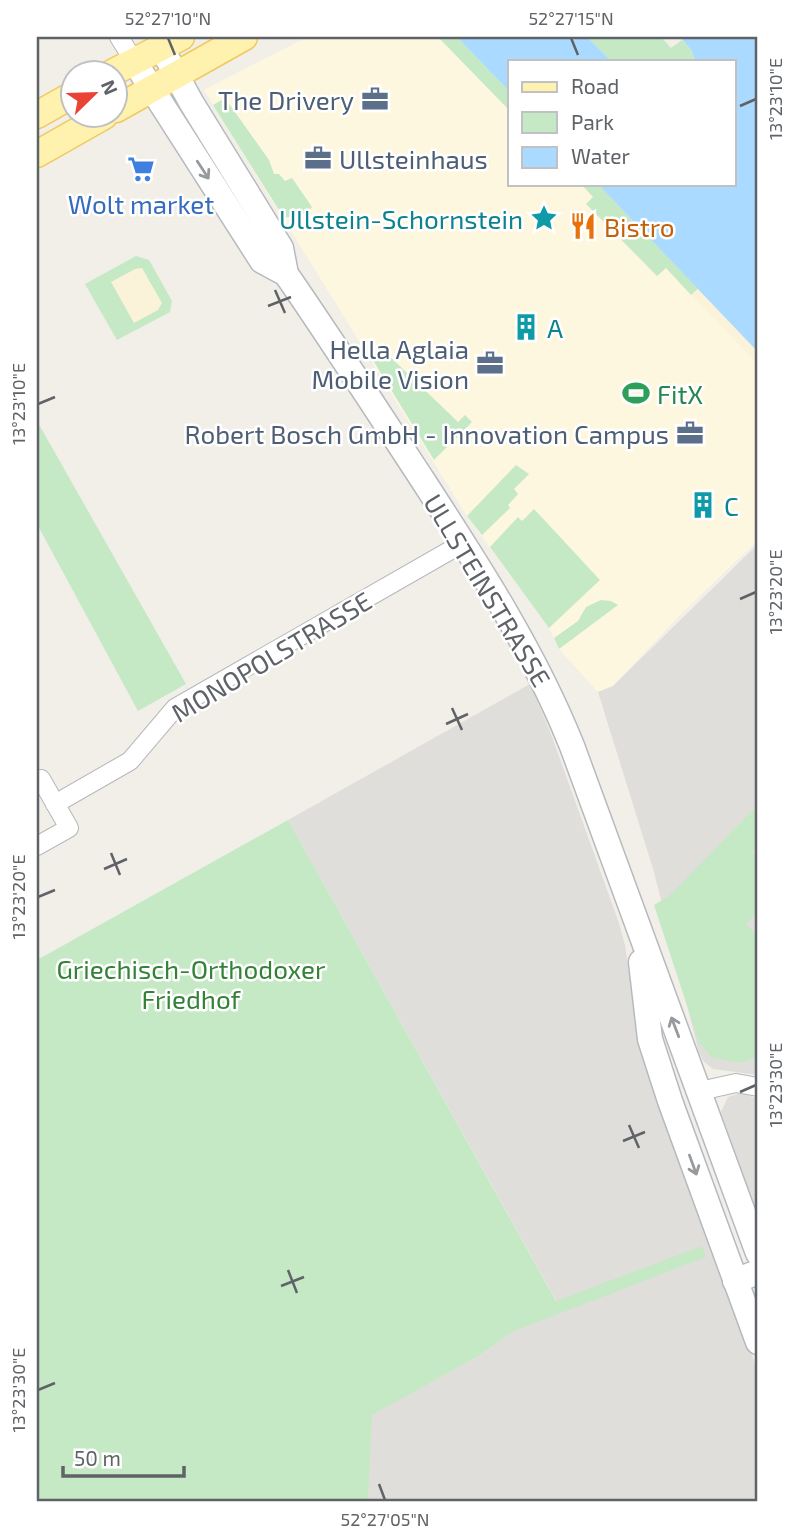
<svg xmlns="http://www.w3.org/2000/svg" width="795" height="1539" viewBox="0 0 795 1539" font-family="'Exo 2',sans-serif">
  <rect width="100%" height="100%" fill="#f1efe8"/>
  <path fill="#fef7e0" d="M307,37H449L510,101V184H590L758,353V540L681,614L613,686L598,692L559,649L549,628L467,516L204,90Z"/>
  <g fill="#e0deda">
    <path d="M758,544V1075L713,1069L704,1062L699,1053L654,872L598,692L613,686Z"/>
    <path d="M530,684L551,734L619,923L625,945L636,1023L758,1372V1502H368L371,1415L477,1357L514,1331L562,1311L288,820Z"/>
    <path d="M741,1093L758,1099V1218L721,1112L728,1097Z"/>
  </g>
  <g fill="#c5e8c5">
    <path d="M438,37H457L510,92V111Z"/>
    <path d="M587,37H661L671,48L682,40L692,51L695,61H611Z"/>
    <path d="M225,98L269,160L274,174H279L285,181L292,178L312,207L307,213L284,218L213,105Z"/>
    <path d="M581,184H598L698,289L691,295L666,268L657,276L586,204L593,197Z"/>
    <path d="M136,256L149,260L172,301L170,312L117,340L85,284Z"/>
    <path d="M380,347L458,422L465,415L472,422L434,460L371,357Z"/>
    <path d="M37,421L186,684L138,711L37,524Z"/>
    <path d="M516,465L529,474L514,489L518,494L508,505L510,508L482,535L467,516Z"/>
    <path d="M534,509L600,580L549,628L490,547L518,517L522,521Z"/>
    <path d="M601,600L611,601L618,605L559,649L554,638L578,621L586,607Z"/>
    <path d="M753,810L758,811V848L751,853L758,857V912L746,924L758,936V1057L740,1063L711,1057L699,1042L654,905L669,896Z"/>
    <path d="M288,820L556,1301L702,1246L706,1257L514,1331L477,1357L372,1415L368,1502H37V960Z"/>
  </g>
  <g fill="#fbf3d9">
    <path d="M142,268L162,303L158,310L134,323L111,282L135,269Z"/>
    <path d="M698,289L758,352V364L691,295Z"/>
  </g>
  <g fill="#aadaff">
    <path d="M457,37H587L611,61H510V92Z"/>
    <path d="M680,37H758V352L598,184H734V61H695L692,51Z"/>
  </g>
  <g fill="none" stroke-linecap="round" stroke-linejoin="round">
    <defs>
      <g id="street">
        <path d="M119,37L134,61"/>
        <path d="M37,782L41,779L69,828L37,846"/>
        <path d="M55,804L130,761L175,708L463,543"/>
        <path d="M700,1091L736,1083L758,1087"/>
      </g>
      <g id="secondary">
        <path d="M161,47L191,102L281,248L286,274C333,342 378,412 424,482C479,567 534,651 572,746L758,1253"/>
        <path d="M134,61L262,261L286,274"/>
        <path d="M641,962L650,1039L670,1101L758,1342"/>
        <path d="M735,1281L758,1272"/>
      </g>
      <g id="primary">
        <path d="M110,74L181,37"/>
        <path d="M116,109L244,37"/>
        <path d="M37,115L74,94"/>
        <path d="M37,154L104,116"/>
      </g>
    </defs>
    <use href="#street" stroke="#b5b8bc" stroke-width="20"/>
    <use href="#secondary" stroke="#b6babf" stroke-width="27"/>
    <use href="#primary" stroke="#f2c960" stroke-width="29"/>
    <use href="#street" stroke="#fff" stroke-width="18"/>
    <use href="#secondary" stroke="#fff" stroke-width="24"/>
    <use href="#primary" stroke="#fff2af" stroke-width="26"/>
  </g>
  <defs><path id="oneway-shaft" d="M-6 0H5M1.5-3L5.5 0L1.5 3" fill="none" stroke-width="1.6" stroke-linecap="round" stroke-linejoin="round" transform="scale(1.75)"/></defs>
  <g stroke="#979a9d">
    <use href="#oneway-shaft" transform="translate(203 170) rotate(57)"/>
    <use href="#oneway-shaft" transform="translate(675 1027) rotate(-111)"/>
    <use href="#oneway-shaft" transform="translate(693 1165) rotate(70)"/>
  </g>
  <path fill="none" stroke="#5f6368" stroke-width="2.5" d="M168,38L175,55M571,38L578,55M740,106L756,99M275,290L285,313M268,306L291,297M38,404L55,397M740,599L756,592M452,708L462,730M446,724L468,714M111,853L120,875M104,869L127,859M38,897L55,890M740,1092L756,1085M629,1125L639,1148M623,1141L645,1132M288,1270L297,1293M281,1286L304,1277M38,1390L55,1383M379,1484L385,1500"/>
  <defs>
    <symbol id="office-bare" viewBox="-9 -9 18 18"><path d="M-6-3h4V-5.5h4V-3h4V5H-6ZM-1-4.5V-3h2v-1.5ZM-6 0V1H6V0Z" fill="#5c6f8a" stroke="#fff" stroke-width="2.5" paint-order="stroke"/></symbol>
    <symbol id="supermarket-bare" viewBox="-9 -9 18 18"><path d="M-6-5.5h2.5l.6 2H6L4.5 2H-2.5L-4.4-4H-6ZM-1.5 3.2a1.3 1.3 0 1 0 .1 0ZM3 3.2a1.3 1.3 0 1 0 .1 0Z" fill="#3f7fe0" stroke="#fff" stroke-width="2.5" paint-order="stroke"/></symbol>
    <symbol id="sight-bare" viewBox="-9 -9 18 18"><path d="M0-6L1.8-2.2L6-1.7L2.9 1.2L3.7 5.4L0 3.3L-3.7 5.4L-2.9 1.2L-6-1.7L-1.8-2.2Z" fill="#0f9aa8" stroke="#fff" stroke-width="2.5" paint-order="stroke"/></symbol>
    <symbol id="restaurant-bare" viewBox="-9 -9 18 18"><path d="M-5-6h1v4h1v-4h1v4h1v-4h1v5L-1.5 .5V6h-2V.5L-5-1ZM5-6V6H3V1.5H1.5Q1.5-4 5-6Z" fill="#e8710a" stroke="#fff" stroke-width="2.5" paint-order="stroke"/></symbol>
    <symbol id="building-bare" viewBox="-9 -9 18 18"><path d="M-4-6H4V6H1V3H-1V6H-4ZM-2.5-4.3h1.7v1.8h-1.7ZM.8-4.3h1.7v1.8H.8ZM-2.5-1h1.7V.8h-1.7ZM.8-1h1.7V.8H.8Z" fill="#0f9aa8" stroke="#fff" stroke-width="2.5" paint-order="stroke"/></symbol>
    <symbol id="stadium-bare" viewBox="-9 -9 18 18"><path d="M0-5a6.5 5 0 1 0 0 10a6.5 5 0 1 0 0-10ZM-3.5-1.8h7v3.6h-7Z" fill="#2e9e5b" stroke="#fff" stroke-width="2.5" paint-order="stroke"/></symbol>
  </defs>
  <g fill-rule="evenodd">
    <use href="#office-bare" x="356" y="80" width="38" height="38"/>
    <use href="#office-bare" x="299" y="139" width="38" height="38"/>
    <use href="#supermarket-bare" x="122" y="150" width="38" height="38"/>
    <use href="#sight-bare" x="525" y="199" width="38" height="38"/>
    <use href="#restaurant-bare" x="564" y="207" width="38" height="38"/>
    <use href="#building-bare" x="507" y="308" width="38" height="38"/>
    <use href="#office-bare" x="471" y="344" width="38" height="38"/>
    <use href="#stadium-bare" x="617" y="374" width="38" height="38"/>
    <use href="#office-bare" x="671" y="414" width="38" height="38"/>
    <use href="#building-bare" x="684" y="486" width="38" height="38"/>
  </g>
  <g text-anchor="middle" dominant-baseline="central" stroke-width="5" stroke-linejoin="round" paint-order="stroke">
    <g font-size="26" fill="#4e5e75" stroke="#fff" text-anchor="end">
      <text x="354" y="99">The Drivery</text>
      <text x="339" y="158" text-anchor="start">Ullsteinhaus</text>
      <text x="469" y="348">Hella Aglaia<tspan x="469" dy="30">Mobile Vision</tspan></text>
      <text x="669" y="433">Robert Bosch GmbH - Innovation Campus</text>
    </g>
    <g font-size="26" fill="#366cbe" stroke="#fff">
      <text x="141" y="203">Wolt market</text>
    </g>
    <g font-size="26" fill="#0d838f" stroke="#fff" text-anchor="start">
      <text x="523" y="218" text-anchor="end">Ullstein-Schornstein</text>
      <text x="547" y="327">A</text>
      <text x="724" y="505">C</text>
    </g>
    <g font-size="26" fill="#c56008" stroke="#fff" text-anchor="start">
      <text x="604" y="226">Bistro</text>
    </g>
    <g font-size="26" fill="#27864d" stroke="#fff" text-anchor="start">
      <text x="657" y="393">FitX</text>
    </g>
    <g font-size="26" fill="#5f6368" stroke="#fff">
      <text transform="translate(488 590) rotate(59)">ULLSTEINSTRASSE</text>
      <text transform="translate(271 656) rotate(-31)">MONOPOLSTRASSE</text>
    </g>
    <g font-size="26" fill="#348238" stroke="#fff">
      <text x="191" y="968">Griechisch-Orthodoxer<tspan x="191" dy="30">Friedhof</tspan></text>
    </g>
  </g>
  <rect width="795" height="1539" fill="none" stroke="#ffffff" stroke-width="77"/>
  <rect x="508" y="60" width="228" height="126" fill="#ffffff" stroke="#bfc1c3" stroke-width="2"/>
  <rect x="522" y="82" width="35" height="10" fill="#fff2af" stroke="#bfc1c3" stroke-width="2"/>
  <text x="571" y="94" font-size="21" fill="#5f6368">Road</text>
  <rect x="522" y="112" width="35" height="21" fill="#c5e8c5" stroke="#bfc1c3" stroke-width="2"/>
  <text x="571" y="130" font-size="21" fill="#5f6368">Park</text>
  <rect x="522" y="147" width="35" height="21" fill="#aadaff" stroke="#bfc1c3" stroke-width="2"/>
  <text x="571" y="164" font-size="21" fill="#5f6368">Water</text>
  <g transform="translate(94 94) rotate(67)"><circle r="33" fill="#ffffff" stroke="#bfc1c3" stroke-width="2"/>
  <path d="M0-5L12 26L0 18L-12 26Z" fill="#ea4335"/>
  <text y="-10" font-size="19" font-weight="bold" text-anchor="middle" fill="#5f6368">N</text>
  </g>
  <path d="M63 1466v10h121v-10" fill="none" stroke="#5f6368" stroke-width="3.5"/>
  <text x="74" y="1466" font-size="21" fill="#5f6368" stroke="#ffffff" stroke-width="5" paint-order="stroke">50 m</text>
  <rect x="38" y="38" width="718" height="1462" fill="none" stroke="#5f6368" stroke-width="2.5"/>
  <g font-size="18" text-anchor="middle" fill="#5f6368">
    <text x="168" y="25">52°27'10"N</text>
    <text x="571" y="25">52°27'15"N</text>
    <text transform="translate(776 99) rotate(-90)" y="6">13°23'10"E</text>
    <text transform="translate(19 404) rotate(-90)" y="6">13°23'10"E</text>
    <text transform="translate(776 592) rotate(-90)" y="6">13°23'20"E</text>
    <text transform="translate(19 897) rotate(-90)" y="6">13°23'20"E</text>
    <text transform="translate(776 1085) rotate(-90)" y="6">13°23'30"E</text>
    <text transform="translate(19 1390) rotate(-90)" y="6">13°23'30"E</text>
    <text x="385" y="1526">52°27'05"N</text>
  </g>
</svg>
